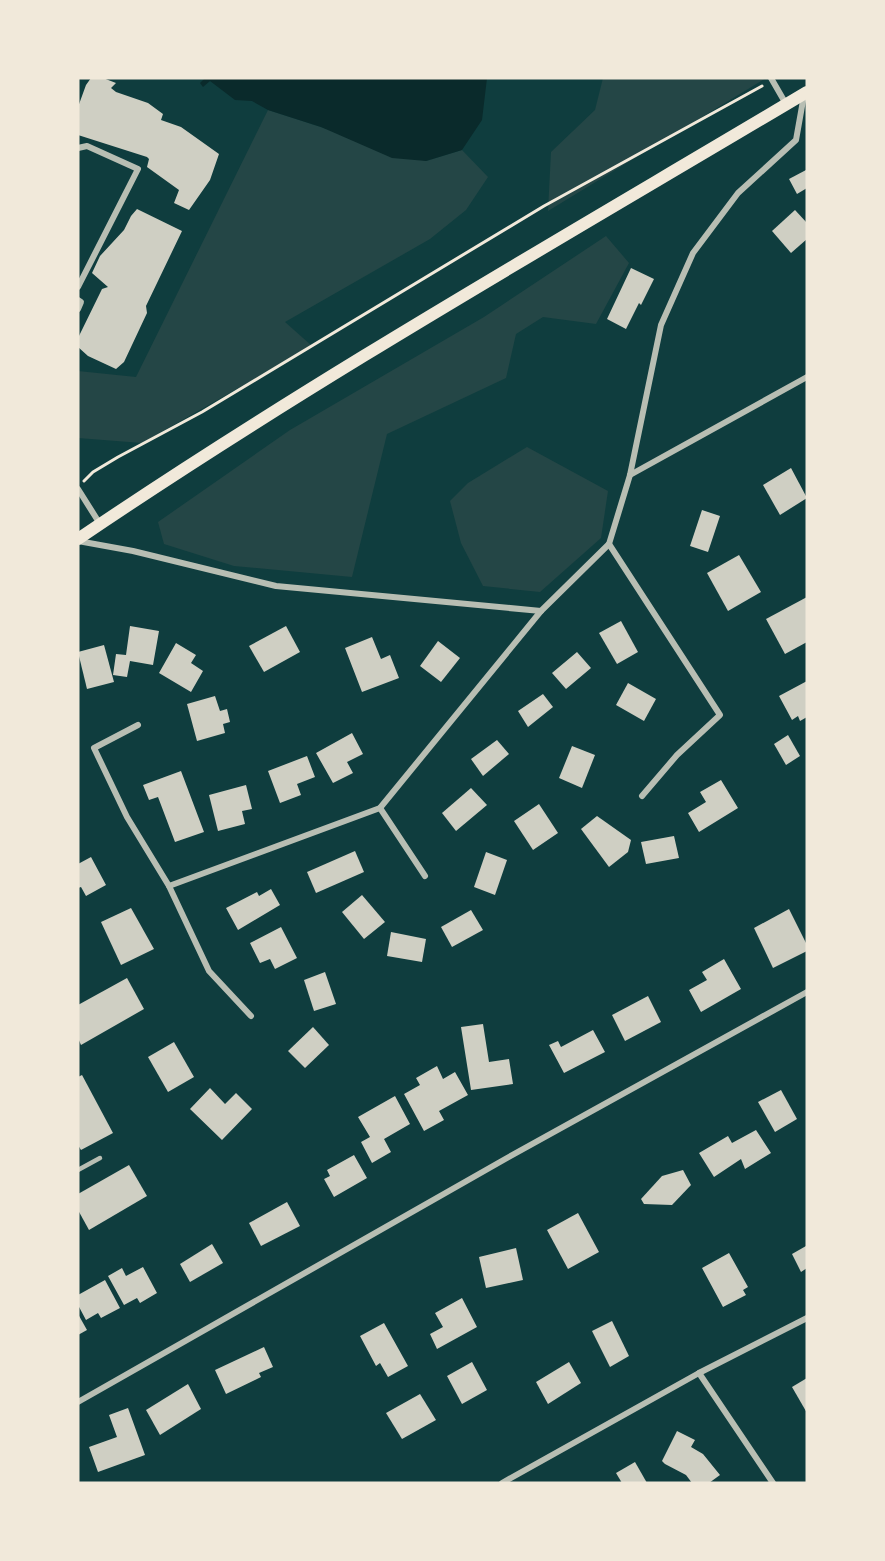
<svg xmlns="http://www.w3.org/2000/svg" width="885" height="1561" viewBox="0 0 885 1561" font-family="'Noto Sans',sans-serif">
  <rect width="100%" height="100%" fill="#0f3d3e"/>
  <g fill="#244646">
    <path d="M603,78H766L548,211L551,152L595,110Z"/>
    <path d="M268,110L426,161L462,150L488,177L466,210L430,239L285,322L312,346L142,443L78,438V371L136,377Z"/>
    <path d="M606,236L629,263L596,324L543,317L516,334L506,378L387,434L352,577L234,566L164,544L158,522L290,430L484,317Z"/>
    <path d="M527,447L608,491L601,538L540,592L483,586L461,543L450,501L468,483Z"/>
  </g>
  <path fill="#0a2a2b" d="M205,78H487L482,120L462,150L426,161L392,158L321,127L268,110L252,101L235,100L210,81L203,87L200,83Z"/>
  <g fill="#cfcfc3">
    <path d="M91,78H103L116,83L111,88L116,92L148,103L163,114L161,120L181,127L219,154L210,180L189,210L174,203L179,190L147,167L149,159L147,157L78,135V107L86,85Z"/>
    <path d="M806,170L807,188L797,194L789,179Z"/>
    <path d="M137,209L182,231L146,306L147,313L124,362L116,369L88,356L78,347V338L102,289L108,287L92,273L100,256L124,230L131,216Z"/>
    <path d="M795,210L807,223V239L791,253L772,231Z"/>
    <path d="M631,268L654,279L641,305L639,303L626,329L607,319Z"/>
    <path d="M791,468L807,498L780,515L763,485Z"/>
    <path d="M702,510L720,516L708,552L690,546Z"/>
    <path d="M739,555L761,592L728,611L707,573Z"/>
    <path d="M807,597V642L785,654L766,619Z"/>
    <path d="M621,621L638,652L617,664L599,633Z"/>
    <path d="M130,626L159,631L153,665L130,661L127,677L113,675L116,654L126,655Z"/>
    <path d="M286,626L300,652L264,672L249,646Z"/>
    <path d="M372,637L381,659L390,655L399,678L362,692L345,648Z"/>
    <path d="M438,641L460,658L441,682L420,666Z"/>
    <path d="M176,643L196,655L191,663L203,671L191,692L159,673Z"/>
    <path d="M104,645L114,682L87,689L78,652Z"/>
    <path d="M577,652L591,668L566,689L552,673Z"/>
    <path d="M807,681V717L800,721L798,716L792,720L779,696Z"/>
    <path d="M628,683L656,699L644,721L616,705Z"/>
    <path d="M543,694L553,707L528,727L518,711Z"/>
    <path d="M215,696L220,711L227,709L230,722L223,724L225,733L197,741L187,704Z"/>
    <path d="M352,733L363,754L347,762L353,773L333,783L316,753Z"/>
    <path d="M788,735L800,756L786,765L774,744Z"/>
    <path d="M497,740L509,754L483,776L471,759Z"/>
    <path d="M572,746L595,755L582,788L559,778Z"/>
    <path d="M307,756L315,777L297,784L301,795L280,803L268,771Z"/>
    <path d="M181,771L204,832L175,842L158,797L149,800L143,785Z"/>
    <path d="M721,780L738,808L699,832L688,813L706,802L700,792Z"/>
    <path d="M246,785L252,809L242,811L245,824L218,831L209,795Z"/>
    <path d="M471,788L487,805L456,831L442,813Z"/>
    <path d="M539,804L558,833L533,850L514,821Z"/>
    <path d="M597,816L631,840L628,852L609,867L581,829Z"/>
    <path d="M674,836L679,858L646,864L641,842Z"/>
    <path d="M355,851L364,872L316,893L307,872Z"/>
    <path d="M486,852L507,860L495,895L474,887Z"/>
    <path d="M91,857L106,885L86,896L81,887L78,888V864Z"/>
    <path d="M271,889L280,905L238,930L226,908L257,892L259,896Z"/>
    <path d="M362,895L385,922L364,939L342,912Z"/>
    <path d="M131,908L154,949L121,965L101,922Z"/>
    <path d="M789,909L807,945V951L773,968L754,928Z"/>
    <path d="M471,910L483,930L452,947L441,927Z"/>
    <path d="M281,927L297,958L275,969L270,959L260,963L250,943Z"/>
    <path d="M391,932L426,939L422,962L387,956Z"/>
    <path d="M724,959L741,989L701,1012L689,990L707,980L702,972Z"/>
    <path d="M325,972L336,1004L314,1011L304,980Z"/>
    <path d="M127,978L144,1009L81,1045L78,1038V1005Z"/>
    <path d="M648,996L661,1022L625,1041L612,1015Z"/>
    <path d="M483,1024L489,1062L509,1059L513,1084L471,1090L461,1027Z"/>
    <path d="M313,1027L329,1045L305,1068L288,1051Z"/>
    <path d="M593,1030L605,1052L564,1073L549,1045L558,1041L561,1047Z"/>
    <path d="M174,1042L194,1077L168,1092L148,1057Z"/>
    <path d="M437,1066L443,1079L455,1072L468,1095L439,1111L444,1120L424,1131L404,1094L420,1085L416,1078Z"/>
    <path d="M82,1075L113,1133L81,1150L78,1145V1077Z"/>
    <path d="M210,1088L225,1104L236,1093L252,1109L222,1140L190,1109Z"/>
    <path d="M781,1090L797,1119L775,1132L758,1102Z"/>
    <path d="M395,1096L410,1124L384,1139L391,1152L372,1163L361,1142L370,1137L358,1117Z"/>
    <path d="M756,1130L771,1153L745,1169L741,1159L714,1177L699,1153L728,1136L732,1143Z"/>
    <path d="M354,1155L367,1178L334,1197L324,1179L330,1176L327,1170Z"/>
    <path d="M129,1165L147,1196L89,1230L78,1210V1194Z"/>
    <path d="M683,1170L691,1185L672,1205L644,1204L641,1199L662,1176Z"/>
    <path d="M287,1202L300,1226L261,1246L249,1223Z"/>
    <path d="M578,1213L599,1252L568,1269L547,1230Z"/>
    <path d="M212,1244L223,1263L190,1282L180,1264Z"/>
    <path d="M806,1246L807,1268L801,1272L792,1254Z"/>
    <path d="M516,1248L523,1280L486,1288L479,1257Z"/>
    <path d="M729,1253L748,1287L743,1290L746,1295L723,1307L702,1268Z"/>
    <path d="M143,1267L157,1293L140,1303L137,1298L124,1305L108,1276L122,1268L126,1276Z"/>
    <path d="M105,1280L120,1308L101,1318L98,1313L86,1320L78,1305V1295Z"/>
    <path d="M462,1298L477,1327L437,1349L430,1334L443,1327L435,1313Z"/>
    <path d="M78,1314L87,1330L78,1335Z"/>
    <path d="M612,1321L629,1356L610,1367L592,1331Z"/>
    <path d="M384,1323L408,1366L388,1377L380,1363L376,1366L360,1336Z"/>
    <path d="M264,1347L273,1367L259,1373L261,1377L226,1394L215,1370Z"/>
    <path d="M472,1362L487,1390L462,1404L447,1376Z"/>
    <path d="M569,1362L581,1383L548,1404L536,1382Z"/>
    <path d="M807,1378V1413L792,1387Z"/>
    <path d="M188,1384L201,1409L160,1435L146,1410Z"/>
    <path d="M420,1394L436,1420L402,1439L386,1413Z"/>
    <path d="M128,1408L145,1455L98,1472L89,1447L117,1437L109,1415Z"/>
    <path d="M677,1431L695,1440L691,1447L703,1454L720,1475L709,1483H692L686,1475L665,1464L662,1461Z"/>
    <path d="M635,1462L647,1483H622L616,1473Z"/>
  </g>
  <g fill="none" stroke-linecap="round" stroke-linejoin="round">
    <path stroke="#f1e9da" stroke-width="3" d="M84,481L93,472L118,457L202,412L544,206L762,86"/>
    <path stroke="#b8beb3" stroke-width="4.5" d="M78,1170L100,1158"/>
    <g stroke="#b8beb3" stroke-width="6">
      <path d="M771,78L786,104"/>
      <path d="M78,148L87,146L138,169L78,287"/>
      <path d="M78,300L81,302L78,309"/>
      <path d="M630,475L807,377"/>
      <path d="M78,489L100,524"/>
      <path d="M78,541L133,551L276,586L541,611"/>
      <path d="M609,544L720,715L677,755L642,796"/>
      <path d="M138,725L94,748L127,817L169,886L209,971L251,1016"/>
      <path d="M380,808L425,876"/>
      <path d="M169,886L380,808L541,611L609,544L630,475L661,325L693,253L738,193L796,140L804,95"/>
      <path d="M699,1373L773,1483"/>
      <path d="M78,1402L507,1158L807,992"/>
      <path d="M502,1483L699,1373L807,1318"/>
    </g>
    <path stroke="#f1e9da" stroke-width="12" d="M78,539C314,379 562,238 807,92"/>
  </g>
  <rect width="885" height="1561" fill="none" stroke="#f1e9da" stroke-width="159"/>
</svg>
